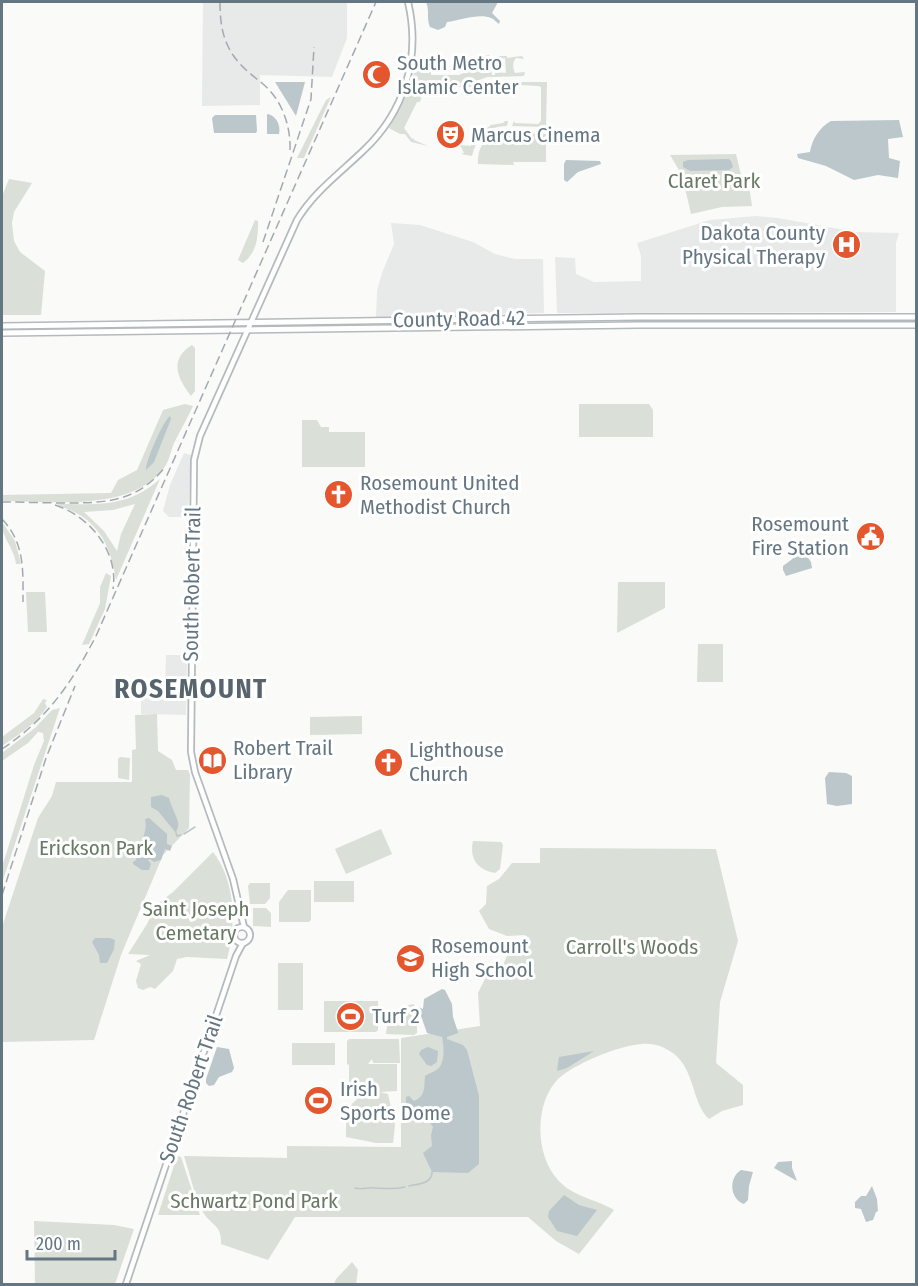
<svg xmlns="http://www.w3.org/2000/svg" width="918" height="1286" viewBox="0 0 918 1286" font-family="'Fira Sans Condensed',sans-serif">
  <rect width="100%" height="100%" fill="#fafaf8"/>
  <g fill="#e8e9e9">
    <path d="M203,2H347V38L332,77L260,75V105L202,106Z"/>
    <path d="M755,216L778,218L856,232L899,233L896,243V312L557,313L555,257L575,258L576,274L594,282L641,281V256L637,243L710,220Z"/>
    <path d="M391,223L420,225L473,242L495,254L515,259H543L544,313L376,317L377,291L382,273L394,244Z"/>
    <path d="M184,453L191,455L188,517H169L163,511L170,485Z"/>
    <path d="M166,655H187L186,715L141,714V694H165Z"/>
  </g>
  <g fill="#dadfd7" fill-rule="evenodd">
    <path d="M489,55L491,59L480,58L479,63L481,73H488L489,70H491L492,75H495V72L506,73L505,58L495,60L497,56H507V58L522,56L524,59L516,58C512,62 513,69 515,73L525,72L524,76L487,77L479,80L478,87H424L420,102H417L404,128L412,139L414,138V140L428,146L411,142L405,134H400L389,128L412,85L416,59L431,61V75H459L466,72L465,69L470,66L471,67L476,62L475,61L481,57Z"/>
    <path d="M520,82H547L546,127L512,126L514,121L515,123L538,124L541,121V87L538,86L520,85Z"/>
    <path d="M331,97L304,158H297L326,100Z"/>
    <path d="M505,121H508L507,126C486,126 477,137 472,156L461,154L464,153L460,145L471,146L472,131L479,134L491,125L503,123Z"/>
    <path d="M499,133L546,134V162H513L514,165L478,164C477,150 484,136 499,133Z"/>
    <path d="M736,154L741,175L750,192L752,206L722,207L691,214L682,175L670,155Z"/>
    <path d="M9,179L32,183L14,212L12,223L14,241L20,252L45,271L41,315H2V196Z"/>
    <path d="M255,220L258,221C258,238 257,252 243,263L238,260Z"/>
    <path d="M192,345L195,348V391L191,396C178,379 168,360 192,345Z"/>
    <path d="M185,404L193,406C187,419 180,431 174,443C171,450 170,458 166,465C135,513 51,501 2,501V495L111,493L118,480L137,470L163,410Z"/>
    <path d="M579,404H649L653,410V437H579Z"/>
    <path d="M302,420H317L321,427H329V432H365V467H302Z"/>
    <path d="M160,479L116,580C112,555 105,533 83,517C75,511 65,509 57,504C98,504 127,508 160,479ZM135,504L121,534L117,551L104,531L84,512L113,510Z"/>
    <path d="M2,522L15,541L21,564H16C15,549 1,537 2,522Z"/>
    <path d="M106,573L111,576L105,609L89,644L82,645L100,603V587Z"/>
    <path d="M618,582H665V608L617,633Z"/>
    <path d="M26,592H45L47,632H28Z"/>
    <path d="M698,644H723V682H697Z"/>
    <path d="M43,699L47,700L45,703L47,707C36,724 18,735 2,746V737L34,713Z"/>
    <path d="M60,708L2,883V867L34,765L44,741L43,733L38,732L28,743L2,761V753L35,728L52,710Z"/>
    <path d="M157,714L158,751L172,760L176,770H188L190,775L189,828L163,855L121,955L94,1040L2,1042V927L38,818L52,796L56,782H132V750L136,749L135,715Z"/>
    <path d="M362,716V734L310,735V717Z"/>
    <path d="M120,757L130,758L129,780L118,778V759Z"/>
    <path d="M381,829L392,854L346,874L335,849Z"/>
    <path d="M473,841L501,842L503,845L500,869L495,873C478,870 469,859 473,841Z"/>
    <path d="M540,848L716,849L738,941L720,1002L716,1063L743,1085V1105L722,1111L709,1119C690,1101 696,1065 668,1050C660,1045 651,1043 642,1044C620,1045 574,1064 558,1079C534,1104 535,1155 558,1180C573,1197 596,1199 614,1210L579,1254L556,1241L528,1217H295L268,1260L221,1244C222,1224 211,1226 203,1212C194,1195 190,1174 184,1156L287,1158V1146L401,1147V1038L480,1026L478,993L486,977L500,972L510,949L522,948L530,938L524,935L507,936L489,929L479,911L486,904L487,886L499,879L512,863H540Z"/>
    <path d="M213,852C235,880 237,924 227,959L187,957L177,959L173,971L155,989L150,987L143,990L138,988L136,981L141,964L136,961L150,955L128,954L147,924L156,905L173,892Z"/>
    <rect x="314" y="881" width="40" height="21"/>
    <path d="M250,883H270V898L265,904H250L248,886Z"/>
    <path d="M288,890H311V920L309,922H279V902Z"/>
    <path d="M253,908H266L271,913V927L253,926Z"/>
    <rect x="278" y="963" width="25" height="47"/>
    <path d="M324,1001H378V1030L376,1032H324Z"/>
    <path d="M414,1004L417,1020V1033L414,1035L386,1034C387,1017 396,1007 414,1004Z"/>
    <path d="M349,1039H399L400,1063H373L372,1059L368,1064H397V1091L380,1092L388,1094L395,1125L393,1143H376L346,1137C346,1112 346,1101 372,1092H349V1065L347,1064V1041Z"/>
    <rect x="292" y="1043" width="43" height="22"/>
    <path d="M177,1156L181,1157L200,1215H158Z"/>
    <path d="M34,1221L114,1225L134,1229L115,1284H35Z"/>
    <path d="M352,1262L358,1270L356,1284H334L336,1279Z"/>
  </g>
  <g fill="#bbc7cb">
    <path d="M426,2H498L492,13L500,21L499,24C496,22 494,19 491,18C479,13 458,21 447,22L445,27L438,30L430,27C426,18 430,11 426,2Z"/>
    <path d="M275,82H305L296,116Z"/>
    <path d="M267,114C276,115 281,125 279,134H267Z"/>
    <path d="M215,115H256L257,131L256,133H214L212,118Z"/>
    <path d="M899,120L903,137L888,139L889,158L900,161L898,178L878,175L854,180L826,166L798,158L797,154L810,152C812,139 820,127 831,121Z"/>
    <path d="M729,159L731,161L733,167L729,170L690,171L683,167V162L688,160Z"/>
    <path d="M566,160L600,161L601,164L578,172L567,182L564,180V164Z"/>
    <path d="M170,416L171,419L154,462L146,470C145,462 163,421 170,416Z"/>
    <path d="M803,555H806L811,562L812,568L786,576L783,570V566L795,557Z"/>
    <path d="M829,772L846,773L852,776V804L837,806L827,804L825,778Z"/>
    <path d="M162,795L169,798C170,803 178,820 178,822C179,826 177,829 176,833L158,811L151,807V797Z"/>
    <path d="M149,818L167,834V844L172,846L170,851L165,849L161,860L154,862L150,859L148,860L151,864L149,870H142L133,864V862L136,860L137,854L143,852C140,837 148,833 145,819Z"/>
    <path d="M95,938H110L115,940L114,949L107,963H100L99,955L92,942Z"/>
    <path d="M442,989L445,990L452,1004L453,1017L458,1032V1033L447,1037V1039L463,1045L467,1050L479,1096V1164L468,1173L432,1172L423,1153L432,1146L431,1135L433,1127L429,1121L414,1122L406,1117V1097L409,1096L414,1101C426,1096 424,1087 425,1076C429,1073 435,1072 439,1068C445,1061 444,1046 442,1037L427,1033L418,1007L423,1009L424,999Z"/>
    <path d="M217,1047L229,1049L234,1068L232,1072L219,1077L214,1085L209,1086L206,1083V1079Z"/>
    <path d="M428,1047L438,1051L437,1062L431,1066L427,1065L419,1054L421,1050Z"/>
    <path d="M594,1051L567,1068L557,1071L559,1057Z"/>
    <path d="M792,1161V1168L797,1181L774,1168L778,1162Z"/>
    <path d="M741,1170L753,1172L749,1186L748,1200L744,1204C730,1199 728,1178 741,1170Z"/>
    <path d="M872,1186L877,1199L878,1211L876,1212L873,1220L866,1222L861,1209L855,1208V1202L861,1196H866Z"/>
    <path d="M564,1195L579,1205L597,1210L577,1236L557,1231L548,1217L549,1211Z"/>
  </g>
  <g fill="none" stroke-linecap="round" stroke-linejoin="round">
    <g stroke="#bbc7cb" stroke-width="1.5">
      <path d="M176,833L177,836L181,835"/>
      <path d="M184,834L195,827"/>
      <path d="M409,1186C418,1184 432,1184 432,1172"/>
      <path d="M355,1188C362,1190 368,1187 375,1188C388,1188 390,1190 405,1187"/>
    </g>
    <defs>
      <g id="primary">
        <circle cx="242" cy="935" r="8"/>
        <path d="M244,927L233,879L195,772L191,752L194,460L200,436L297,220C314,192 339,174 363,151C405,112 421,57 408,2"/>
        <path d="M126,1284L236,956L243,943"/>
      </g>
      <g id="trunk">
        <path d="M2,326L638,317H916"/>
        <path d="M2,333L638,325H916"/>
      </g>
    </defs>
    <use href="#primary" stroke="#b5babe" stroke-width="8"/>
    <use href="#trunk" stroke="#b4b9bd" stroke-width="8"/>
    <use href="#primary" stroke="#fff" stroke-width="4.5"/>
    <use href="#trunk" stroke="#fff" stroke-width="5"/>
    <g stroke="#a2aab0" stroke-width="1.5" stroke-dasharray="9 4.5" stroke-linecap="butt">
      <path d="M220,2C220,21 222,39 233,55C241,67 252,75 263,84C282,100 291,126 290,151"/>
      <path d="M263,242L311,99L314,47"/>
      <path d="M2,502C23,502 45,503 67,503C109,503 138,501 166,466"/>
      <path d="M55,505C89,516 119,551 113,589"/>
      <path d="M2,519C25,543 23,571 23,602"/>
      <path d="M2,749C47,719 71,684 96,636L376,2"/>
      <path d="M2,895L46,758L75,686"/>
    </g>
  </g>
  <defs>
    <symbol id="mosque-disc" viewBox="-11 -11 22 22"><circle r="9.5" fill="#e4572e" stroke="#fff"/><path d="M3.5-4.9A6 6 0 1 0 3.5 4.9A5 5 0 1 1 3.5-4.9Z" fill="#fff"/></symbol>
    <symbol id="theatre-disc" viewBox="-11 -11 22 22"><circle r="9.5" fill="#e4572e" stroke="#fff"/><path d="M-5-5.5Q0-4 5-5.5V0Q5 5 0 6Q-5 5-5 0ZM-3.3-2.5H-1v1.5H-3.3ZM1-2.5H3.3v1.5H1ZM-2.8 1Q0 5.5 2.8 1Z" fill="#fff"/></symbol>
    <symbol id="hospital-disc" viewBox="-11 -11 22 22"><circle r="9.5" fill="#e4572e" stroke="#fff"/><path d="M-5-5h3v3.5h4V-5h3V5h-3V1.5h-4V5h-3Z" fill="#fff"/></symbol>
    <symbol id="church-disc" viewBox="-11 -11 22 22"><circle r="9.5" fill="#e4572e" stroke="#fff"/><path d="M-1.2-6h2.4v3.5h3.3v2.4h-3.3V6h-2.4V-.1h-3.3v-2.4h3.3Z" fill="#fff"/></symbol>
    <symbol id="civic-disc" viewBox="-11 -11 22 22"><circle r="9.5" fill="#e4572e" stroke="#fff"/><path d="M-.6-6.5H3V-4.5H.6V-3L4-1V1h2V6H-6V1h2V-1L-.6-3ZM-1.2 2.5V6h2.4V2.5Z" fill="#fff"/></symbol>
    <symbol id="library-disc" viewBox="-11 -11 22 22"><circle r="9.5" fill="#e4572e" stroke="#fff"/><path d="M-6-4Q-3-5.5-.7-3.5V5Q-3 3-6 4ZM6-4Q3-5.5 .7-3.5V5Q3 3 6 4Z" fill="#fff"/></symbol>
    <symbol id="school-disc" viewBox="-11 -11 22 22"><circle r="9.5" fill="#e4572e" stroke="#fff"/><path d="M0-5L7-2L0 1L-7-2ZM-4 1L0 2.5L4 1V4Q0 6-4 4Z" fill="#fff"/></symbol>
    <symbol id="stadium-disc" viewBox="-11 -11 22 22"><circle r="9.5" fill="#e4572e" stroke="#fff"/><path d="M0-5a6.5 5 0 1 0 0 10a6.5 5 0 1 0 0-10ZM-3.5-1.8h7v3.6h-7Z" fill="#fff"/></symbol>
  </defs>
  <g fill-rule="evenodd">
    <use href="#mosque-disc" x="360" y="58" width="33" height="33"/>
    <use href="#theatre-disc" x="434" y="118" width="33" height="33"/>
    <use href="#hospital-disc" x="830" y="228" width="33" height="33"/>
    <use href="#church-disc" x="322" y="478" width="33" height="33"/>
    <use href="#civic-disc" x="854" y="520" width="33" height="33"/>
    <use href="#library-disc" x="196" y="744" width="33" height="33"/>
    <use href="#church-disc" x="372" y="746" width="33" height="33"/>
    <use href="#school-disc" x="394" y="942" width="33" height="33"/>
    <use href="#stadium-disc" x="334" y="1000" width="33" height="33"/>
    <use href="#stadium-disc" x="302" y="1084" width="33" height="33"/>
  </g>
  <g text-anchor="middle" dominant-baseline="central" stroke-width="6" stroke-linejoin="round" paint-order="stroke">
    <g font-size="21" fill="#657683" stroke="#fff" text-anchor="start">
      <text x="397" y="63">South Metro<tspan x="397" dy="24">Islamic Center</tspan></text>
      <text x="471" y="135">Marcus Cinema</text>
      <text x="825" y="233" text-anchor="end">Dakota County<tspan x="825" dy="24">Physical Therapy</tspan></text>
      <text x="360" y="483">Rosemount United<tspan x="360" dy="24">Methodist Church</tspan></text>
      <text x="849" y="524" text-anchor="end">Rosemount<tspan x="849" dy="24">Fire Station</tspan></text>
      <text x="233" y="748">Robert Trail<tspan x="233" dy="24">Library</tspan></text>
      <text x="409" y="750">Lighthouse<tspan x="409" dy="24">Church</tspan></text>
      <text x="431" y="946">Rosemount<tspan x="431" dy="24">High School</tspan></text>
      <text x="372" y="1016">Turf 2</text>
      <text x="340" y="1089">Irish<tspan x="340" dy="24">Sports Dome</tspan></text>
    </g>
    <g font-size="21" fill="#687a64" stroke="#fff">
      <text x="714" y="181">Claret Park</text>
      <text x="96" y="848">Erickson Park</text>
      <text x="196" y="909">Saint Joseph<tspan x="196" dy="24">Cemetary</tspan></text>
      <text x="632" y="947">Carroll's Woods</text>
      <text x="254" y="1201">Schwartz Pond Park</text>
    </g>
    <g font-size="21" fill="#657683" stroke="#fff">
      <text transform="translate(459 319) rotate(-1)">County Road 42</text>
      <text transform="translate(192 584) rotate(-89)">South Robert Trail</text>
      <text transform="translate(191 1089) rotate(-71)">South Robert Trail</text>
    </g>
    <g font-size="27" font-weight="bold" letter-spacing="1.5" fill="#57646e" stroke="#fff">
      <text x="191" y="689">ROSEMOUNT</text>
    </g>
  </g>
  <rect width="918" height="1286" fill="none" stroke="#657683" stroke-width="6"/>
  <path d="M27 1250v9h88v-9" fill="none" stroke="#657683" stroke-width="3"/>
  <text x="36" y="1250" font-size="18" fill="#657683" stroke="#ffffff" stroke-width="4.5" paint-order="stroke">200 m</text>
</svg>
